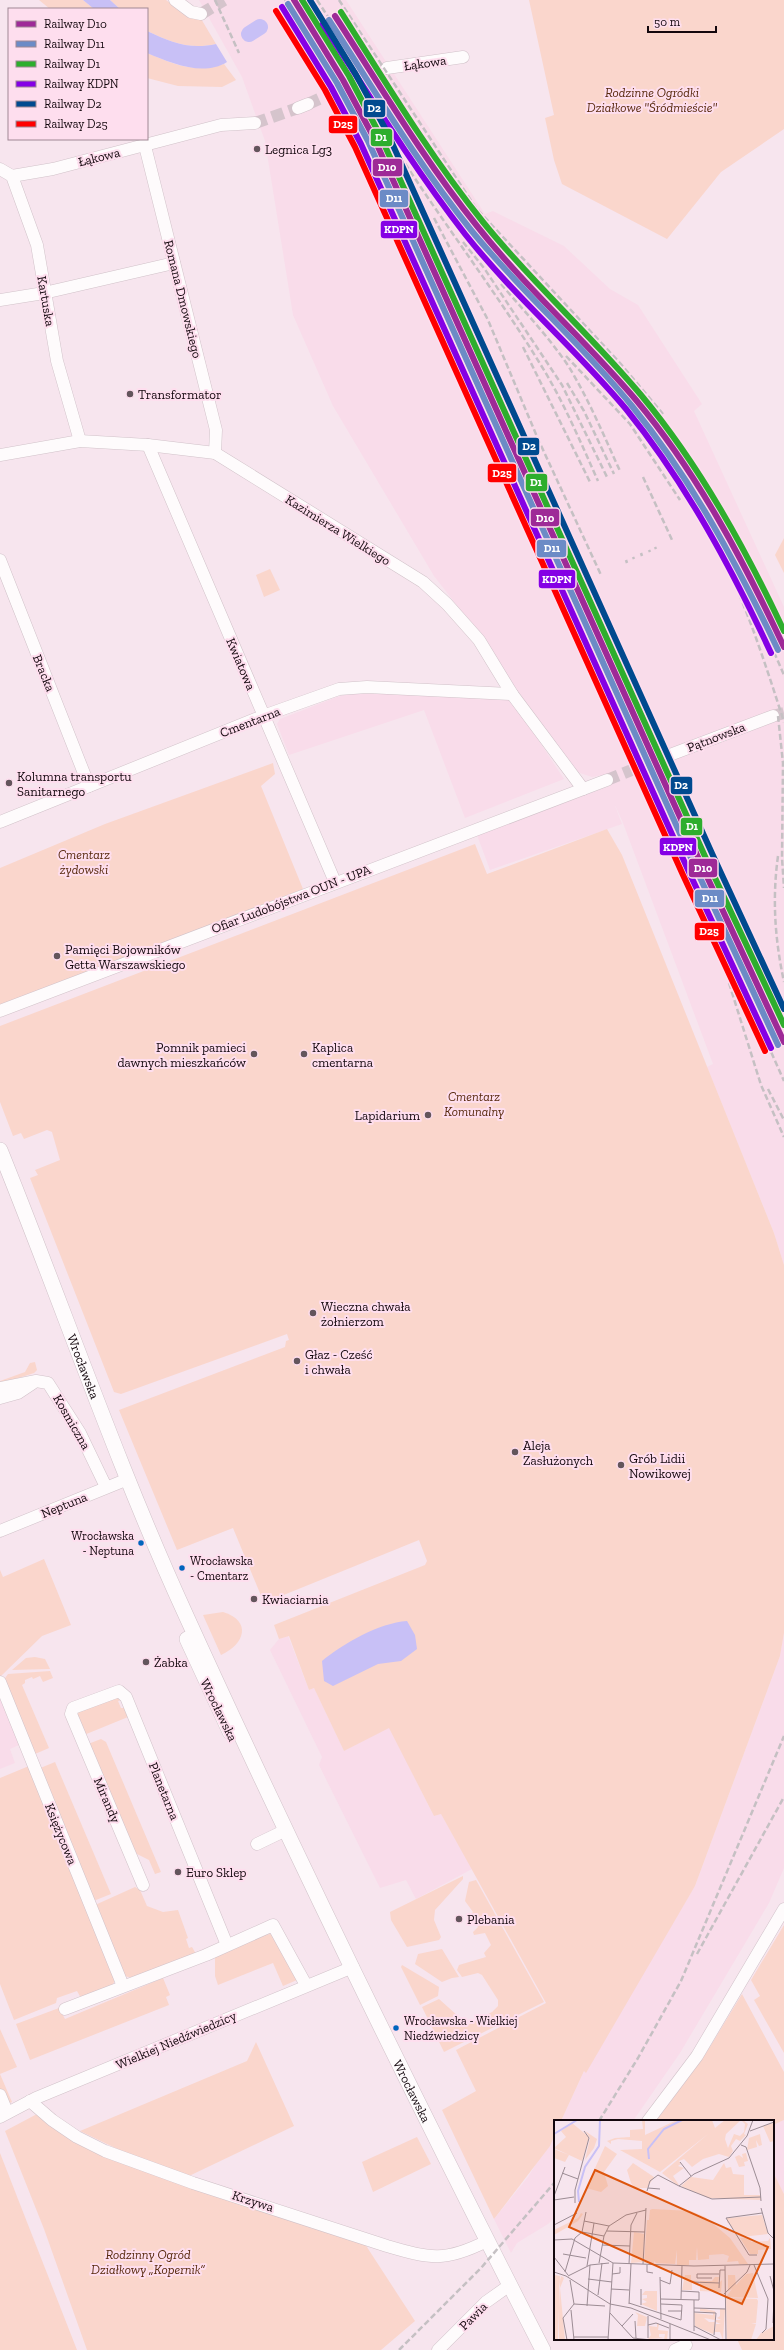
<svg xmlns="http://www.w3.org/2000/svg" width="784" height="2350" viewBox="0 0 784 2350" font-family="'Zilla Slab',serif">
  <rect width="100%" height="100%" fill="#f7e5ee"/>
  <g fill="#f9dcea">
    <path d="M199,0H346L485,214L493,211L564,246L610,289L638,305L702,404L694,411L784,607V1265L774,1233L707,1067L713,1064L623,823L614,803L622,824L490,870L477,835L610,786L603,775L592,777L580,773L570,766L561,755L486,643L434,576L333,406L293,315L265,141L242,77Z"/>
    <path d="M390,693L512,700L564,779L465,818L424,710L289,755L277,724L280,719L337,697L350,694Z"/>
    <path d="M784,1633V1868L769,1903L680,2053L633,2121H561L584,2071L695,1886L780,1656Z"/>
    <path d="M288,1636L309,1690L314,1688L344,1751L389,1727L434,1816L441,1814L472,1869L416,1899L406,1880L380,1888L319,1765L322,1757L270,1650L279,1639Z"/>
    <path d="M0,1691L21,1744L10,1749L15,1763L0,1769Z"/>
    <path d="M784,2120V2194L773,2172V2125Z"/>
    <path d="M555,2134V2217L548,2224L517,2243L511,2253L494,2219L528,2177Z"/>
  </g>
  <g fill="#fad6cc">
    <path d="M39,0H83L94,9H50Z"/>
    <path d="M110,0H166L183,13L200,17L216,44C189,50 171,42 147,31V9H120Z"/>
    <path d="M529,0H784V129L721,172L667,239L562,184L554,160L545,118L554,115Z"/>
    <path d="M147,53C176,65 193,73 224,64L236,80L222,87L178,86L147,78Z"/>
    <path d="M784,538V573L775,555Z"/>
    <path d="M270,569L280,590L264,597L256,575Z"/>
    <path d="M273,763L275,774L261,786L303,889L0,1006V868L105,824Z"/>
    <path d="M607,829L622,855L774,1233L784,1265V1633L780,1656L695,1886L586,2073L584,2071L561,2121H555V2134L550,2146L494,2219L442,2110L476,2091L456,2050L546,2003L441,1814L434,1816L389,1728L344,1751L314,1688L309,1690L289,1636L279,1639L274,1625L425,1565L427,1561L419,1540L264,1603L233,1528L177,1550L119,1410L285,1347L286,1341L289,1340L287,1334L121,1394L114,1392L30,1178L38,1175L35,1170L60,1160L52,1132L47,1130L24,1139L21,1133L13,1136L0,1102V1026L475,844L487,874Z"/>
    <path d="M35,1362L37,1370L34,1373L0,1384V1381L25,1372L30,1363Z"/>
    <path d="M44,1559L71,1625L42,1636L0,1677V1570L3,1577Z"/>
    <path d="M223,1612C252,1621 245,1644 221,1655L203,1615Z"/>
    <path d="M35,1657L45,1659L50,1669L12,1670L26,1658Z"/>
    <path d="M50,1671L53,1678L43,1682L40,1676L33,1679L32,1677L25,1680V1683L22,1685L49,1748L35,1754L3,1681L8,1674Z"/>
    <path d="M114,1694L121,1700L118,1701L121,1708H124L128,1717L84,1735L77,1712Z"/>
    <path d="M101,1739L106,1742L161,1872L155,1874L149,1860L133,1852L88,1744Z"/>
    <path d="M55,1762L111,1894L91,1902L38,1769Z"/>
    <path d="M29,1766L115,1980L111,1988L81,1998L77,1991L57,1998L56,2003L14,2020L0,1984V1778Z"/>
    <path d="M463,1876V1879L435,1910L434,1920L441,1937L439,1940L407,1947L391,1920L390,1912Z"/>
    <path d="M476,1880L544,2002L444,2052L422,2007L439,1999L468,2025L492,2012L498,2006V2000L482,1975L478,1973L462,1977L457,1970L459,1965L486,1957L484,1953L491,1945L485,1933L474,1935L473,1932L478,1927L474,1920L469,1921L467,1918L473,1912L465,1901L469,1882Z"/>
    <path d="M135,1887L140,1890L147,1906L163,1912L178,1910L188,1938L186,1939L189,1948L192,1947L196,1954L133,1978L124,1976L95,1905Z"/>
    <path d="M784,1925V2053L754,2000L760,1996L751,1980Z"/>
    <path d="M270,1934L276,1936L297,1980L283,1986L273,1963L218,1985L215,1976V1956L264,1935Z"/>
    <path d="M442,1949L459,1977L452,1978L442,1982L415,1964L418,1954Z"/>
    <path d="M402,1965L439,1987L438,1996L420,2005L401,1967Z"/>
    <path d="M163,1978L170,1995L166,1997L169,2005L30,2060L16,2024L59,2008L65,2019Z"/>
    <path d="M742,1994L784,2072V2120L773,2125V2121H654L708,2050Z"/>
    <path d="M0,2029L17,2067L0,2074L12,2102L5,2105L0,2092Z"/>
    <path d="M256,2042L294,2126L189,2176L134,2157L80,2131L247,2061Z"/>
    <path d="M37,2114L83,2143L307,2222L312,2229L317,2225L363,2241L415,2321L381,2350H87L44,2229L5,2131Z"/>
    <path d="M417,2137L431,2164L373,2192L362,2162Z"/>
    <path d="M0,2153L77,2350H0Z"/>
    <path d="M773,2172L784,2194V2350H742L737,2339H773Z"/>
  </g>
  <g fill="#c8c0f6">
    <path d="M83,0H110L120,9H94Z"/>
    <path d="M147,31C171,42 189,50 216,44L227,62C203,77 171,63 147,53Z"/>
    <path d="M407,1621L415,1635L417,1649L401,1661L378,1664L333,1686L324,1681L322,1661C344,1643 379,1623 407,1621Z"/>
  </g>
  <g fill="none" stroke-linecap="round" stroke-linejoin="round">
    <path stroke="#c8c0f6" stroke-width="16" d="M249,34L260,27"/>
    <g stroke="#d5c4cc" stroke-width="12" stroke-dasharray="12 6" stroke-linecap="butt">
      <path d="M201,14L224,0"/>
      <path d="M308,104L387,68"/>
      <path d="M255,123L298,108"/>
      <path d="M773,716L784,713"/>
      <path d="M607,780L659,759"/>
    </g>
    <defs>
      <g id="minor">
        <path d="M175,0L191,12L201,14"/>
        <path d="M387,68L463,57"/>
        <path d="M298,108L308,104"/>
        <path d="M145,146L216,430L215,453"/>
        <path d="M0,169L12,176L37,245L57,361L80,441"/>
        <path d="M12,176L53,169L221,125L255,123"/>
        <path d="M0,300L44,293L174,263"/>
        <path d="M148,445L335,882"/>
        <path d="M0,455L80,441L148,445L215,453L423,582L447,604L479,640L512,694L583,789"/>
        <path d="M0,560L89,786"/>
        <path d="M659,759L773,716"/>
        <path d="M0,822L263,716L339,689L367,687L512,694"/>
        <path d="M0,1011L607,780"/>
        <path d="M0,1388L36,1381L48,1383L80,1433L106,1487"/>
        <path d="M0,1398L18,1393L33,1383"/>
        <path d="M0,1531L128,1479"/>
        <path d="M0,1682L123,1986"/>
        <path d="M257,1844L286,1830"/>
        <path d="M143,1885L71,1714L73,1708L119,1691L126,1697L227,1945"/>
        <path d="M65,2009L206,1955L273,1925L306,1985"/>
        <path d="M0,2095L7,2112"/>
        <path d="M30,2101L52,2120L77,2137L105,2151L193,2183L387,2246C431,2259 445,2262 487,2241"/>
        <path d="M0,2117L36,2098L353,1967"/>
        <path d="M648,2121L697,2056L784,1909"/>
        <path d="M438,2350L486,2302L510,2285"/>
        <path d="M675,2350L686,2345"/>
      </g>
      <g id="major">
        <path id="s1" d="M0,1150C62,1303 115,1460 184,1611C297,1860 418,2106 543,2350"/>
        <path d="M187,1639L230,1732"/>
      </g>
    </defs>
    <use href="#minor" stroke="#d1c2c9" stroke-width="13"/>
    <use href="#major" stroke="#d1c2c9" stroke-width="16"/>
    <use href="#minor" stroke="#fefbfc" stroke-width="12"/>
    <use href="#major" stroke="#fefbfc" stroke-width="15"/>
    <g stroke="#c5c0c3" stroke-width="2.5" stroke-dasharray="6 3" stroke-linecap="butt">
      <path d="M215,0L239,53"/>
      <path d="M285,0L338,82L374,153L676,823L697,886L784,1081"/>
      <path d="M317,0L443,192L478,237L528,293"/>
      <path d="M339,0L476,208L620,363L663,414"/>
      <path d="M329,29C374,99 416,174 470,238C545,328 636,403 695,505C736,573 760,647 784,722"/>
      <path d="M350,71C404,174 478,263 539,362C563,400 580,441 598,481"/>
      <path d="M397,173L529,463L615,659L646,740"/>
      <path d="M434,218L488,320L538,439L601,575"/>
      <path d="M463,242L484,268L562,385L607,477"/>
      <path d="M444,253L534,455"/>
      <path d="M501,284C524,311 549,337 569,367C589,400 604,436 620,471"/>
      <path d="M539,305C592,360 647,415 688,480C727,541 755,609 784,675"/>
      <path d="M523,347L591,484"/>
      <path d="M566,356L630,424L680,500"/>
      <path d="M567,383L584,411L614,474"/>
      <path d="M529,451L549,487L635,676"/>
      <path d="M643,477L673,542"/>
      <path d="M655,547L656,549"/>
      <path d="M649,550L650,552"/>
      <path d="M641,553L642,556"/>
      <path d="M633,557L634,559"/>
      <path d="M626,560L627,563"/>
      <path d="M778,716L783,763L782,858L784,888"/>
      <path d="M778,856C772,899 775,940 784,982"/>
      <path d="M729,983L761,1085L784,1137"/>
      <path d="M768,1089L784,1120"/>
      <path d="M697,1954L784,1797"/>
      <path d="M599,2121L638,2058L681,1981L784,1736"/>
      <path d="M399,2350L481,2268L555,2182"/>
    </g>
    <defs>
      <g id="rail-1">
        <path d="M294,0L343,80L374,138L702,866L784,1042"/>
        <path d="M335,16C381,87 424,160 477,226C526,288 585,340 636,400C698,474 743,560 784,647"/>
      </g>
      <g id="rail-2">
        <path d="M288,4L337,83L368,141L696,869L778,1045"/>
        <path d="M329,20C375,91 418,164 471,230C521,292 582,344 632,406C692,480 737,564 778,650"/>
      </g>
      <g id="rail-3">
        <path d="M302,0L349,76L380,135L708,863L784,1025"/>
        <path d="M341,12C386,83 430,156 483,222C532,283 591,335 641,395C700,466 745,548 784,631"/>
      </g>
      <g id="rail-4">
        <path d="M282,7L331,87L361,144L689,872L771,1048"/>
        <path d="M323,24C369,95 413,167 465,234C514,296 575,348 626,409C686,483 731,567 771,653"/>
      </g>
      <path id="rail-5" d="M310,0L355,73L387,132L715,860L784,1009"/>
      <path id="rail-6" d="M276,11L325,90L355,147L683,875L765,1051"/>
    </defs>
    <use href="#rail-1" stroke="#fedeee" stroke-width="9"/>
    <use href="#rail-2" stroke="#fedeee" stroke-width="9"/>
    <use href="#rail-3" stroke="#fedeee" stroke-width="9"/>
    <use href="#rail-4" stroke="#fedeee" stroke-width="9"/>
    <use href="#rail-5" stroke="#fedeee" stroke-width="9"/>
    <use href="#rail-6" stroke="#fedeee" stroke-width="9"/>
    <use href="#rail-1" stroke="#9e2a97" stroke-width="6"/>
    <use href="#rail-2" stroke="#6c8bc6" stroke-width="6"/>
    <use href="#rail-3" stroke="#2eae2d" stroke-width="6"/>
    <use href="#rail-4" stroke="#8500e5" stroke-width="6"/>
    <use href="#rail-5" stroke="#004a8f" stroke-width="6"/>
    <use href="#rail-6" stroke="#f00" stroke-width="6"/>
  </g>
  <g fill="#63555c" stroke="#fedeee" stroke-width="1.5">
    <circle cx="257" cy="149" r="4"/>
    <circle cx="130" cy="394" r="4"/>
    <circle cx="9" cy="783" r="4"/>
    <circle cx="57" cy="956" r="4"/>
    <circle cx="254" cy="1054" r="4"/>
    <circle cx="304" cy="1054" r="4"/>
    <circle cx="428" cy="1115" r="4"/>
    <circle cx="313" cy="1313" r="4"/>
    <circle cx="297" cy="1361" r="4"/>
    <circle cx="515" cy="1452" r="4"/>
    <circle cx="621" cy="1465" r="4"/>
    <circle cx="254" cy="1599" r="4"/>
    <circle cx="146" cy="1662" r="4"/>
    <circle cx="178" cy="1872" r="4"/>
    <circle cx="459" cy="1919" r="4"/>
  </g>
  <g fill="#0065bd" stroke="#fedeee" stroke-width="1.5">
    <circle cx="141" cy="1543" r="3.5"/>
    <circle cx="182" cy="1568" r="3.5"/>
    <circle cx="396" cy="2028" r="3.5"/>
  </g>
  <g text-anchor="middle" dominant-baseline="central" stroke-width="4" stroke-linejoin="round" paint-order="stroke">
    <g font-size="12" fill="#13070d" stroke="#fedeee" text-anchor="start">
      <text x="134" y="1536" text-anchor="end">Wrocławska<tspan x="134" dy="15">- Neptuna</tspan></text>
      <text x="190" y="1561">Wrocławska<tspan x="190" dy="15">- Cmentarz</tspan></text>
      <text x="404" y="2021">Wrocławska - Wielkiej<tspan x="404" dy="15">Niedźwiedzicy</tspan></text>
    </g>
    <g font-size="13" fill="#13070d" stroke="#fedeee">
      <text transform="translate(425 63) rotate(-8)">Łąkowa</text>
      <text transform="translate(99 157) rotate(-14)">Łąkowa</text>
      <text transform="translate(183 299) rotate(76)">Romana Dmowskiego</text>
      <text transform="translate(46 301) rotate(80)">Kartuska</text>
      <text transform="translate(338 530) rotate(32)">Kazimierza Wielkiego</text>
      <text transform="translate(241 664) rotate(67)">Kwiatowa</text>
      <text transform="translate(44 673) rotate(68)">Bracka</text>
      <text transform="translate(250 722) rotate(-21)">Cmentarna</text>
      <text transform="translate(716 737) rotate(-21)">Pątnowska</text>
      <text transform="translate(291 899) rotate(-21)">Ofiar Ludobójstwa OUN - UPA</text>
      <text stroke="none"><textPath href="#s1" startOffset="232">Wrocławska</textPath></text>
      <text transform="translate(72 1422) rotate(60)">Kosmiczna</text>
      <text transform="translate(64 1505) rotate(-22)">Neptuna</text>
      <text transform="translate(219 1710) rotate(64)">Wrocławska</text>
      <text transform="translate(164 1791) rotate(68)">Planetarna</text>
      <text transform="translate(107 1800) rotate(67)">Mirandy</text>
      <text transform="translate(61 1834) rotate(68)">Księżycowa</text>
      <text transform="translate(176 2040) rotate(-23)">Wielkiej Niedźwiedzicy</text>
      <text stroke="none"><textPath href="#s1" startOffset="1028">Wrocławska</textPath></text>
      <text transform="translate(253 2201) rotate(18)">Krzywa</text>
      <text transform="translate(473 2316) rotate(-45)">Pawia</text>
    </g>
    <g font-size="13" font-style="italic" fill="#57280c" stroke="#fedeee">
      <text x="652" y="92">Rodzinne Ogródki<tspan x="652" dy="15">Działkowe "Śródmieście"</tspan></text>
      <text x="84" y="854">Cmentarz<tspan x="84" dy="15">żydowski</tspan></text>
      <text x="474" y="1096">Cmentarz<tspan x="474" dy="15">Komunalny</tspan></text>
      <text x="148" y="2254">Rodzinny Ogród<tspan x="148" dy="15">Działkowy „Kopernik”</tspan></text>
    </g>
    <g font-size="13" fill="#13070d" stroke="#fedeee" text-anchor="start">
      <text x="265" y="149">Legnica Lg3</text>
      <text x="138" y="394">Transformator</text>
      <text x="17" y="776">Kolumna transportu<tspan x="17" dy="15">Sanitarnego</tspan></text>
      <text x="65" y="949">Pamięci Bojowników<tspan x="65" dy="15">Getta Warszawskiego</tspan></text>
      <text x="246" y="1047" text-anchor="end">Pomnik pamieci<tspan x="246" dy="15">dawnych mieszkańców</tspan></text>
      <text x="312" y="1047">Kaplica<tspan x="312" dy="15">cmentarna</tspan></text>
      <text x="420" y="1115" text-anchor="end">Lapidarium</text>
      <text x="321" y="1306">Wieczna chwała<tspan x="321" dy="15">żołnierzom</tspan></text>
      <text x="305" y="1354">Głaz - Cześć<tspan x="305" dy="15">i chwała</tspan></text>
      <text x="523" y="1445">Aleja<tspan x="523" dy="15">Zasłużonych</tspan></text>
      <text x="629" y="1458">Grób Lidii<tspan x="629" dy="15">Nowikowej</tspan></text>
      <text x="262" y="1599">Kwiaciarnia</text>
      <text x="154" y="1662">Żabka</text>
      <text x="186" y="1872">Euro Sklep</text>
      <text x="467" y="1919">Plebania</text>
    </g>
  </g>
  <g transform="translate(554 2120)">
    <rect width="220" height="220" fill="#f7e5ee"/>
    <path d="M88,0H91V15L123,0H158L161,8L171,0H189L194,4L190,14L192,15L186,21L182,19L177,26L179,31L175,37L165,34L149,39L138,47L130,39L125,41L127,44L124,46L130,48L119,56L125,65H123L108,53L154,14L106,52L66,30L88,29V21L64,19L57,21V24L53,21L61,18L76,17V10L89,9ZM187,0L191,4L190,12L186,16L180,14L174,28L171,19L172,14ZM18,3L35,17L28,41L0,28L12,17L7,11ZM220,3V21L216,22L209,6ZM31,11L43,19L40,28L31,40L36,18ZM206,14L208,25L205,26L202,20L203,27L193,30L195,18ZM51,26L63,34L50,52L54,66L47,72L32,68ZM0,29L15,35L11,42L0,38ZM192,33L194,41L190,42L191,46L185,47L181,37L185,35L189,38L188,34ZM79,43L100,57L93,68H81L77,63L73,50ZM170,43L172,48L177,47L179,54L190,55V75H206L207,80L154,78L127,66L137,57L159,60ZM98,89L137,91L151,97L176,118L194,144H185L184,141L173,142L175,136L169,134L155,135V139L144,140L143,127L142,140H135V145H123V130L121,144L102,143L100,141V143H90L93,100H95L96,90ZM27,93L29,94L24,101L0,115V110L24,98ZM208,95L214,114L187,117L173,102V98ZM80,112L90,114L89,142L77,143ZM196,117L197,122L214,121L216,118L217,129L204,130V134H196L186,118ZM199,153L204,178L172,177L178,169L174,171V155H181L182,165L192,154ZM1,155L6,156L4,220H1ZM131,155H137V160L145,161L138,162V170H128ZM7,156L10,158L6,168L11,220H5V166ZM161,157H165L164,164L168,160L167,172L146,171V161H158ZM91,171H103V191L87,184L93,182L88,179L93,178V175H88ZM172,178L203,179L204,181L202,203L197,204H202L197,220L173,219ZM146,188L161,191V200L150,198L155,202H161L162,211V204H167L162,202V200H167L163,198L166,196V189H171L169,220L166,212H160L159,214L141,206L140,193L159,195V193L146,191ZM81,192L93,197L91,206H83L84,195ZM103,203L105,204L104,210L114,211L113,220H110L111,214H105V217L110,218L94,219L97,215L95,206L103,207ZM220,206V220H202L207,213Z" fill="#fad6cc" fill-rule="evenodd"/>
    <path fill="none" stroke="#c8c0f6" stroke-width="2" d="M0,14L23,0M95,39L94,29L110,9L128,0M25,82L24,71L31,47L45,26L46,0"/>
    <path fill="none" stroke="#9c8c94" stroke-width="1" d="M196,11L220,2M187,25L192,27L206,68L207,81M126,42L137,56M8,53L24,59M125,66L158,79L207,77M94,68L106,69M93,71L96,61L104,55L125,66L140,54L175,38L193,16L199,0M0,76L11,47M0,80L20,77M21,83V70L35,18L30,11M207,88L214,113L220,119M30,101L55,106M0,105L23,93M53,111L91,112M28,112L32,92M0,120L18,119L59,143L140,146L220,144M48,125L76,126M9,134L32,138M203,135H195L172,98L208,93M0,137L14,155M45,143L50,116L55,106L72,95L92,90M75,144L77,105L83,93M89,144L92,88M93,145V152L99,153M200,145L214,179L212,209L208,213M33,146L40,103M171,146L172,220M0,152L12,156L56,184L77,188L157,220M11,152L21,118L28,112L50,116M58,154L66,153V147M14,156L36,145L55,143M216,156L220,171M106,157L107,199M158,158H143V154H165M34,159L58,162M106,160L116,164L118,150M138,162L165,163M165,168L166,150H171M57,169L75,170M0,174V190M170,174L193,152L196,145M44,175L48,143M107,179L145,180V172L127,171M127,179L128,146M75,183L127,200L128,185L107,184M20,184L51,186M75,184L77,144M87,185V169M33,186L36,145M140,188L172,189M17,190L20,220M114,191H128M140,192L162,193L160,215M56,193L79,218L97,220M81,201L82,218M219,203L220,179M94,205L102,203L115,208M68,206L79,194M140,206L167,220M140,211V180M20,217H54M94,218V196M13,220L9,198L20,184L16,160M54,220L59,143M116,220V204"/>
    <path fill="#dd550c" fill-opacity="0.15" stroke="#dd550c" stroke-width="2" d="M41,50L214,127L188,184L15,107Z"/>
    <rect width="220" height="220" fill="none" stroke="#13070d" stroke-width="2"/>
  </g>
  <g stroke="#fedeee" stroke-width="1.5">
    <rect x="363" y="99" width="23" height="19" rx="4" fill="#004a8f"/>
    <rect x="328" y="115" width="30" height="19" rx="4" fill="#f00"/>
    <rect x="370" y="128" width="23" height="19" rx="4" fill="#2eae2d"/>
    <rect x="372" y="158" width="31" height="19" rx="4" fill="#9e2a97"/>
    <rect x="379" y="189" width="30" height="19" rx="4" fill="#6c8bc6"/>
    <rect x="380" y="220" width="38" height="19" rx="4" fill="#8500e5"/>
    <rect x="517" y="437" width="23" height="19" rx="4" fill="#004a8f"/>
    <rect x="487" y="463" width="30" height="20" rx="4" fill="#f00"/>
    <rect x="525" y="473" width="23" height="19" rx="4" fill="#2eae2d"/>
    <rect x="530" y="508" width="30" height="19" rx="4" fill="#9e2a97"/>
    <rect x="536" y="539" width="31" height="19" rx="4" fill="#6c8bc6"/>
    <rect x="538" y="569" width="38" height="20" rx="4" fill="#8500e5"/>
    <rect x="670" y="776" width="23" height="19" rx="4" fill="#004a8f"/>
    <rect x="680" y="817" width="23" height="19" rx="4" fill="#2eae2d"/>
    <rect x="659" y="837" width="38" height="19" rx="4" fill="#8500e5"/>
    <rect x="688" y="858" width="30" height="20" rx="4" fill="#9e2a97"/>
    <rect x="694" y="889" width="31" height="19" rx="4" fill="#6c8bc6"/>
    <rect x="694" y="922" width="31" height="19" rx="4" fill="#f00"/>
  </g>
  <g font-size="11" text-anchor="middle" font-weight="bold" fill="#fff">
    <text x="374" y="112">D2</text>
    <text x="343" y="128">D25</text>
    <text x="381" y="141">D1</text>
    <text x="387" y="171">D10</text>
    <text x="394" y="202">D11</text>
    <text x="399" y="233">KDPN</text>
    <text x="529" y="450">D2</text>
    <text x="502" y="477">D25</text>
    <text x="536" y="486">D1</text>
    <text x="545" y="522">D10</text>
    <text x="552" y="552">D11</text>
    <text x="557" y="583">KDPN</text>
    <text x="681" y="789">D2</text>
    <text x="692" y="830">D1</text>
    <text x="678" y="851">KDPN</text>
    <text x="703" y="872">D10</text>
    <text x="710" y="902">D11</text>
    <text x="709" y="935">D25</text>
  </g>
  <rect x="8" y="8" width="140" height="132" fill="#fedeee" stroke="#a08894"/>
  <rect x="16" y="21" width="20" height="6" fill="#9e2a97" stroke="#a08894"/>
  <text x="44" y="28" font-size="12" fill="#13070d">Railway D10</text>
  <rect x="16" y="41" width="20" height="6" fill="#6c8bc6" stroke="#a08894"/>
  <text x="44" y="48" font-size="12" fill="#13070d">Railway D11</text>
  <rect x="16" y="61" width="20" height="6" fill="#2eae2d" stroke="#a08894"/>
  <text x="44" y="68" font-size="12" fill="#13070d">Railway D1</text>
  <rect x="16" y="81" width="20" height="6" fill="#8500e5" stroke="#a08894"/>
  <text x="44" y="88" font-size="12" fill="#13070d">Railway KDPN</text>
  <rect x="16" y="101" width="20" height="6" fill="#004a8f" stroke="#a08894"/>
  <text x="44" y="108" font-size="12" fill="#13070d">Railway D2</text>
  <rect x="16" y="121" width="20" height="6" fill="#ff0000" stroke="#a08894"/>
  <text x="44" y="128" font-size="12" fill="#13070d">Railway D25</text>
  <path d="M648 26v6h68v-6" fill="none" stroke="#13070d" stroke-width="2"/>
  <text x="654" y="26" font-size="12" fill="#13070d" stroke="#fedeee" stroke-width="3" paint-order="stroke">50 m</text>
</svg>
